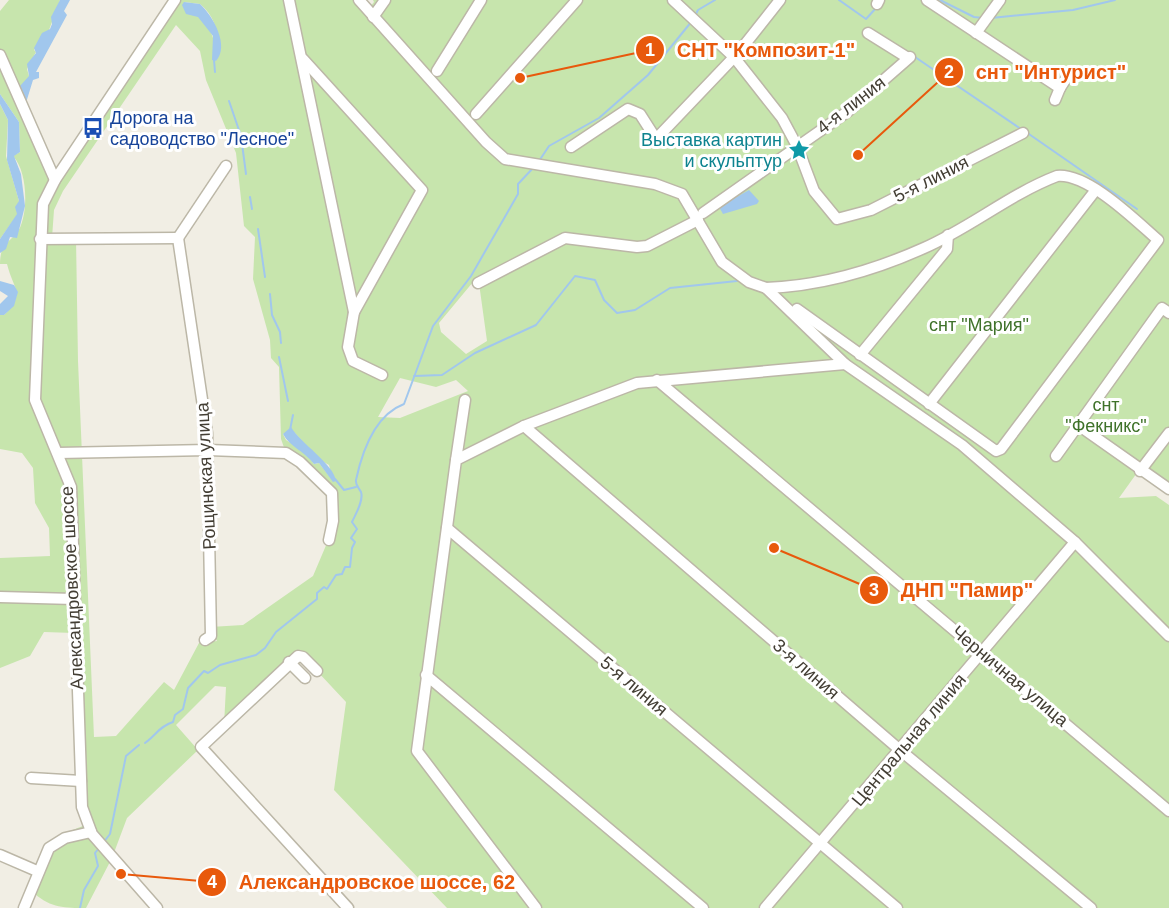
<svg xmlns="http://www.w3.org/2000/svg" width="1169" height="908" viewBox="0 0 1169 908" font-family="Helvetica,sans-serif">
  <rect width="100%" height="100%" fill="#f1eee4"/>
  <g fill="#c7e5ad" fill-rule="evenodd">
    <path d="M9,0H60L49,30L42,35L34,50L36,52L27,69L29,76L25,106L59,174L175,0H358L370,7L374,2L373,0H1169V489L1139,470L1119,498L1156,496L1169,505V908H447L334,790L346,702L317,671L298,656L224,725L226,687L215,686L176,725L198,750L127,818L112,858L86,908C65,908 51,908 35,894L44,855L70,831L88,824L74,633L44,632L30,656L0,668V598L72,595H0V558L50,556L49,528L35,503L33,468L22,453L0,449V315H4C26,293 13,289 7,264H0C0,239 15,242 21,225C28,207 27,171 13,156L20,152L19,122L0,94V11ZM184,2L200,4C219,20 219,39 216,61C210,54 216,44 212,35C207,22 193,12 184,2ZM176,25L200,51L206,80L236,153L244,226L255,237L253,279L270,340L271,358L279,367L281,439L286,453L331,493L330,536L313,576L243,625L210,627L217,641L199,643L174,690L164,682L116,736L94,737L78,361L76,238H52L54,210L63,191ZM478,276L487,341L466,354L441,332L439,323ZM771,288L835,336L834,337L813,333ZM400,378L436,387L456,380L468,391L400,418L378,417ZM292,430L320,460L329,465L333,481L319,463L314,464L304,451L286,440L283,434Z"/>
    <path d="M0,104L8,120L6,156L19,201L17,215L0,239Z"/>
  </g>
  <g fill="#a1c7ed">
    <path d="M60,0H70L64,11L67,15L36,72H39V78L33,80L25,106L20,86L29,76L27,64L36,53L34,48L42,33L50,29L52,24L51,17Z"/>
    <path d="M184,2L200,4C213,16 230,46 216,61L212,60L213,36L198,17L186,14L182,5Z"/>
    <path d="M0,94L19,122L20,152L14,156L21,174L25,206L17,238L10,237L6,249L0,253V239L17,214L15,207L19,201L7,160L8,120L0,104Z"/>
    <path d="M749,190L759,201L757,204L723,214L719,207Z"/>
    <path d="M0,281L14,285L18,292L14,306L4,315H0V304L8,296L0,291Z"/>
    <path d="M291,427C300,443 334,464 336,481L333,482L319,463L314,464C303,450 290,447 283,434Z"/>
  </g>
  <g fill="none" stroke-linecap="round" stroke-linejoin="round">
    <g stroke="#a1c7ed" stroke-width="2">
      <path d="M839,0L866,19L876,8"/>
      <path d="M940,0L974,17L983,18"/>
      <path d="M695,16L698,10L715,0"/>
      <path d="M991,18L1073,10L1115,0"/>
      <path d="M915,57L1021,129"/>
      <path d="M214,60L215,72"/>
      <path d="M229,101L241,136L246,174"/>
      <path d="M1026,132L1137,209"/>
      <path d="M539,161L549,146L599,118L648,75L692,21"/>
      <path d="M250,197L252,209"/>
      <path d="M258,229L265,277"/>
      <path d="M270,294L272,315L280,332L281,343"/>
      <path d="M279,357L288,401"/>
      <path d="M414,376L442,375L475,353L536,325L575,276L595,280L604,300L617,313L635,310L670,288L737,281"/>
      <path d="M290,430L293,415"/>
      <path d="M335,479L344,490L356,487"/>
      <path d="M145,743C156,735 160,726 173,722L175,715L183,709L188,688L204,671L208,673L220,665L256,655L265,648L276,632L317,599V593L324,587L327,589L336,575L342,574L345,567H350L352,548L355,542L351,538L357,529L352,522C355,515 364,501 361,492C359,488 355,485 356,480C362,452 375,415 404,404L433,326L471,276L518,194V184L534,167"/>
      <path d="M103,843L110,834L126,756L139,745"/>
      <path d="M80,908L84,890L98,866L95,853L99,848"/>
    </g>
    <defs>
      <g id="minor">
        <path d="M289,0L354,312L348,347L353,361L382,375"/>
        <path d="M359,0L486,142L505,159L655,184L682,194L722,262L749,282L766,288L845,364L962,445L1075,542L1169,636"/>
        <path d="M673,0L734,57L782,118L797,146L814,191L837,219L871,210L1023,133"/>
        <path d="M927,0L1060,88L1055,100"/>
        <path d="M877,4L879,0"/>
        <path d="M373,17L385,0"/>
        <path d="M868,33L908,58"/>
        <path d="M976,33L1000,0"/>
        <path d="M0,55L55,180"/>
        <path d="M303,59L422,190L354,312"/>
        <path d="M437,71L481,0"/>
        <path d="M1060,88L1067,77"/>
        <path d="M476,114L577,0"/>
        <path d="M571,147L628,109L640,114L656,139L738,53L780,0"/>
        <path d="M703,213L847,112L910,57"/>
        <path d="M178,238L207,433L211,636L205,640"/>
        <path d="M178,238L226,166"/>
        <path d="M40,239L178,238"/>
        <path d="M478,283L565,238L637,247L647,246L698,220"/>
        <path d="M766,288C820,286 875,270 924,248C970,228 1010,194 1057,176C1088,173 1135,220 1158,240L1001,449L996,451L797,309"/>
        <path d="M860,355L947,249L948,235"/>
        <path d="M657,380L1169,811"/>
        <path d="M929,404L1095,191"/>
        <path d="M1078,425L1169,489"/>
        <path d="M524,426L900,750L1091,908"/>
        <path d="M58,453L208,450L286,453L300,462L332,493L333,521L329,540"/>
        <path d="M1056,456L1162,308L1169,313"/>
        <path d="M456,460L465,400"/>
        <path d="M1140,471L1169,433"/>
        <path d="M447,528L897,908"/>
        <path d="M0,597L74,599"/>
        <path d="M289,662L305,678"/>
        <path d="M317,671L303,657L298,656L201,747L348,908"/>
        <path d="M426,675L703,908"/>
        <path d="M31,778L81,781"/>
        <path d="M0,855L37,871"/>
        <path d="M24,908L49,848L65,838L91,832"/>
        <path d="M157,908L92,834L82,807L71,487L35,400L43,204L55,180L175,0"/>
        <path d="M536,908L417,751L456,460L524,426L637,383L845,364"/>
        <path d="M765,908L1075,542"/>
      </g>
    </defs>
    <use href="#minor" stroke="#bcb7a7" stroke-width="13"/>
    <use href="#minor" stroke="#fff" stroke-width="10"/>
  </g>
  <defs>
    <symbol id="bus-bare" viewBox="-9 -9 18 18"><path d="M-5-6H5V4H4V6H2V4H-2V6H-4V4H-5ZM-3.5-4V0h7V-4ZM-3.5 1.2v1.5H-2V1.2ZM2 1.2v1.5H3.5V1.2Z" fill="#1a4fb4" stroke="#fff" stroke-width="2.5" paint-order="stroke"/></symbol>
    <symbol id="sight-bare" viewBox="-9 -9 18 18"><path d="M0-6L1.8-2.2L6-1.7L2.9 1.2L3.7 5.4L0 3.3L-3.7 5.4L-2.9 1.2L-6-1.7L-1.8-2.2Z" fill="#0f9aa8" stroke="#fff" stroke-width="2.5" paint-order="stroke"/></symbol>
  </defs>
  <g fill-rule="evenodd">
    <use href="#bus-bare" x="78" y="113" width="30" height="30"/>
    <use href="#sight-bare" x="784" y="135" width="30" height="30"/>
  </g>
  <g text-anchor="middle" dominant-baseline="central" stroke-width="6" stroke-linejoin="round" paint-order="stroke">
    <g font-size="18" fill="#433e34" stroke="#fff">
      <text transform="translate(851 105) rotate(-38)">4-я линия</text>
      <text transform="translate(931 179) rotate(-27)">5-я линия</text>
      <text transform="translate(206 476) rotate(-93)">Рощинская улица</text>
      <text transform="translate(72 588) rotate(-93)">Александровское шоссе</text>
      <text transform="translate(806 669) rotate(41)">3-я линия</text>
      <text transform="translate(1010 676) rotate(40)">Черничная улица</text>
      <text transform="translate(634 686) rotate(40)">5-я линия</text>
      <text transform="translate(909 740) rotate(-50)">Центральная линия</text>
    </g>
    <g font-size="18" fill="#164399" stroke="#fff" text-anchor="start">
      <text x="110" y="118">Дорога на<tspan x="110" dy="21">садоводство "Лесное"</tspan></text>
    </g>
    <g font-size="18" fill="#0d838f" stroke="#fff" text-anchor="end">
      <text x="782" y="140">Выставка картин<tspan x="782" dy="21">и скульптур</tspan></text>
    </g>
    <g font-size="18" fill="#3f722a" stroke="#fff">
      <text x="979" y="325">снт "Мария"</text>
      <text x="1106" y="405">снт<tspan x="1106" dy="21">"Фекникс"</tspan></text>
    </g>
  </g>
  <path fill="none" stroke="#e8590c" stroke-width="2" d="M520 78L650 50M858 155L949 72M774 548L874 590M121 874L212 882"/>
  <g fill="#e8590c" stroke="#fff" stroke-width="2">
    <circle cx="520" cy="78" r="6"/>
    <circle cx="858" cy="155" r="6"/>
    <circle cx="774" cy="548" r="6"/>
    <circle cx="121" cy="874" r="6"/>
    <circle cx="650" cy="50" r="15"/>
    <circle cx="949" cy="72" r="15"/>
    <circle cx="874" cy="590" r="15"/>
    <circle cx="212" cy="882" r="15"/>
  </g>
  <g font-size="18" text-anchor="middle" font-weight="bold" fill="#fff">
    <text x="650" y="56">1</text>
    <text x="949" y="78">2</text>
    <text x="874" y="596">3</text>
    <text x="212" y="888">4</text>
  </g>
  <g font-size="20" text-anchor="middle" font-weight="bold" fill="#e8590c" stroke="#fff" stroke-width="6" stroke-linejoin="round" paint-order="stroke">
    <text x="766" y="57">СНТ "Композит-1"</text>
    <text x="1051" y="79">снт "Интурист"</text>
    <text x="967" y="597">ДНП "Памир"</text>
    <text x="377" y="889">Александровское шоссе, 62</text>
  </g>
</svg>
